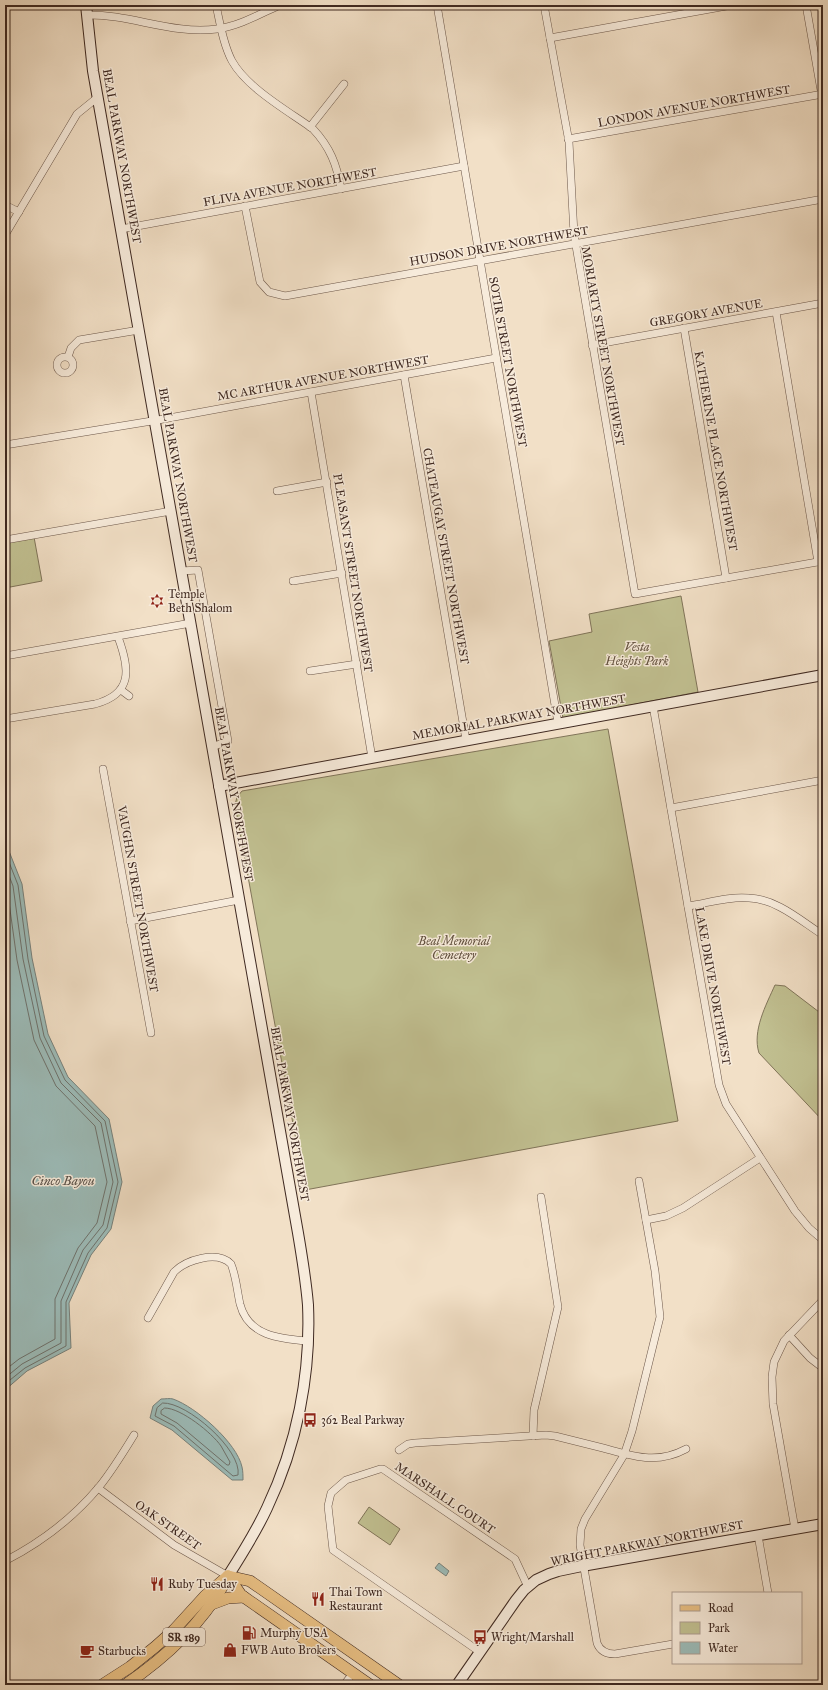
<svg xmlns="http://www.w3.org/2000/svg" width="828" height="1690" viewBox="0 0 828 1690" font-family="'IM FELL Great Primer',serif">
  <rect width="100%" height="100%" fill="#f2e0c7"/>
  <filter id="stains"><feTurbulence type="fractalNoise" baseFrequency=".005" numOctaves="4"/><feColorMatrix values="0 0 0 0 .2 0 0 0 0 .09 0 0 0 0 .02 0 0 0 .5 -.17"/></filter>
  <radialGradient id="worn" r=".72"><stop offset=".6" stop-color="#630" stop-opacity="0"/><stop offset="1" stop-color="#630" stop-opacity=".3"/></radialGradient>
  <g fill="#c1c091" stroke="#807459">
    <path d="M34,537L42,581L5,588V542Z"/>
    <path d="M681,596L698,692L563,718L549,641L592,632L589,614Z"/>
    <path d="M608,729L678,1121L305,1190L235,805L237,797L242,791Z"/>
    <path d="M775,985L785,986L823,1015V1121L759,1053C752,1031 766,1005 775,985Z"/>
    <path d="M369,1507L400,1529L390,1545L358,1523Z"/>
  </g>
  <g fill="#9cbcb9" stroke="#77817c">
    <path d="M5,841L22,884L32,958L48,1034L68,1077L109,1119L122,1182L111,1229L91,1255L69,1303L71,1348L27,1371L5,1390Z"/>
    <path d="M161,1399C165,1399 170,1398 173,1399C196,1407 237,1443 242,1467C243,1471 243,1476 243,1480H232L172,1430L150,1418L153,1406Z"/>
    <path d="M439,1563L449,1571L446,1576L435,1568Z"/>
  </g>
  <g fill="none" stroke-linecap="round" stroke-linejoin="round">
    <g stroke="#6e726d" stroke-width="1">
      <path d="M5,852L18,885L28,959L44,1036L65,1080L105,1121L118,1182L107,1228L88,1253L66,1302V1346L25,1368L5,1384"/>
      <path d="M5,865L13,886L23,959L40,1038L61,1083L101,1123L113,1182L103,1225L83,1250L61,1301V1343L22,1364L5,1378"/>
      <path d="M5,882L7,888L17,960L34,1040L56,1086L95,1126L107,1182L97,1223L78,1248L55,1299V1339L19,1359L5,1370"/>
      <path d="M163,1403C187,1402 242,1450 238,1475L233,1476L174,1426L155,1416L157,1408Z"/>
      <path d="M165,1408C181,1408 212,1433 221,1446C224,1451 227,1457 230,1462L229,1465H227L177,1423L161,1414V1411Z"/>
    </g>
    <defs>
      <g id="street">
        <path d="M216,5C220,23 223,44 232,61C247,88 288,111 313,129C330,147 337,165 341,189"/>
        <path d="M437,5L558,723"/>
        <path d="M544,5L569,142L574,234L635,594L823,561"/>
        <path d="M806,5L823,102"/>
        <path d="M87,15C130,14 173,35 217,29C239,26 260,14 280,5"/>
        <path d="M550,38L732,5"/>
        <path d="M310,127L344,84"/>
        <path d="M568,139L823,94"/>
        <path d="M5,205L19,212"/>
        <path d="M245,206L260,282L269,292L285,296L823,199"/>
        <path d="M121,229L464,166"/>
        <path d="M5,235L77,114L98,97"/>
        <path d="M776,312L818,562"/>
        <path d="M684,328L726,578"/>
        <path d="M592,345L823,303"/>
        <circle cx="65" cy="365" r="8"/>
        <path d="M68,357L71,348L79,340L139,330"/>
        <path d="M404,375L466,740"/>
        <path d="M311,392L372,758"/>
        <path d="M5,445L158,420L496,358"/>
        <path d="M277,491L327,482"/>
        <path d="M5,540L171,511"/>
        <path d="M181,571L198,570L228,741L212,747"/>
        <path d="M293,581L342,573"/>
        <path d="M5,656L191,623"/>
        <path d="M310,671L357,664"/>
        <path d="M121,690L129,696"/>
        <path d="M653,706L719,1085L726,1104L795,1211L809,1228L823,1240"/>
        <path d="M5,719L95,704C133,694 130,669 118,637"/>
        <path d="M103,769L151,1033"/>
        <path d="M671,808L823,780"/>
        <path d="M688,906C708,903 729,896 749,898C777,899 801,921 823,935"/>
        <path d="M130,921L239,900"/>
        <path d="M639,1181L655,1271L660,1317L632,1431L624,1455L585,1519L581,1529L580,1545L597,1643C600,1651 606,1654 615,1654L673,1644"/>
        <path d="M646,1220L666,1216L683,1208L760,1158"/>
        <path d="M148,1318L174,1272C186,1260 217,1250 231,1264C236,1276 237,1290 240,1304C248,1336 280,1339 308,1341"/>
        <path d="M789,1335L810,1358L823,1368"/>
        <path d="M533,1436L534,1410L558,1307L541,1197"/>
        <path d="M399,1450L408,1444L415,1443L546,1435L555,1436C571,1440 587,1444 603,1448C633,1456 656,1465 686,1449"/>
        <path d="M98,1488L174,1545L228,1576"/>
        <path d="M795,1529L773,1404L772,1377L774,1362L784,1341L823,1300"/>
        <path d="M758,1535L768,1593"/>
        <path d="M5,1561C40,1543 74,1517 99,1487C112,1471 123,1453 134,1435"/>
        <path d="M480,1652L333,1550L328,1506L331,1493L346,1480L380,1469H383L515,1559L528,1587"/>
        <path d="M344,1685L353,1673"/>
      </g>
      <g id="secondary">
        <path d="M86,5L93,71L298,1233C302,1257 306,1280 308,1305C311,1374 297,1445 267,1508C256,1532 242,1554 228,1576"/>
        <path d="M219,786L823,675"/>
        <path d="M457,1685L516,1600L524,1590L536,1580L549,1574L558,1571L582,1566L823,1524"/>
      </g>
      <g id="primary">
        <path d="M228,1576L250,1581L399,1685"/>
        <path d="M228,1576L241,1595L370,1685"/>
        <path d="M212,1604L228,1598L244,1597"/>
        <path d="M102,1685L130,1667L155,1647L174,1630L205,1596L228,1576"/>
        <path d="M125,1685C165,1658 200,1626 224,1584"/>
      </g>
    </defs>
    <use href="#street" stroke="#6c574a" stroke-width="8"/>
    <use href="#secondary" stroke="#3f2921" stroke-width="12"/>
    <use href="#primary" stroke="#3f2921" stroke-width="12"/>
    <use href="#street" stroke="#f7ebdb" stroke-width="7"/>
    <use href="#secondary" stroke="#f7ebdb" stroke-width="10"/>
    <use href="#primary" stroke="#e9c084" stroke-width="11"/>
  </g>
  <defs>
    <symbol id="synagogue-bare" viewBox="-9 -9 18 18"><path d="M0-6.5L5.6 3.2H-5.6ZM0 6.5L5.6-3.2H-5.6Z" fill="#8f2418" stroke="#f7ebdb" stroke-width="2.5" paint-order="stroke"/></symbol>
    <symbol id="bus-bare" viewBox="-9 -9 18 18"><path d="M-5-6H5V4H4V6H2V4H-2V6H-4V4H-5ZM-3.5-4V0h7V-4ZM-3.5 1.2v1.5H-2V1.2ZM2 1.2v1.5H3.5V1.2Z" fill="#8f2418" stroke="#f7ebdb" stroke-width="2.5" paint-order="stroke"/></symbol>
    <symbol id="restaurant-bare" viewBox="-9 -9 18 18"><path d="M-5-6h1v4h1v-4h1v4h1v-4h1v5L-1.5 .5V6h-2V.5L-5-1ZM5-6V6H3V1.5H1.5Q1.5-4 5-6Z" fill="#8f2418" stroke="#f7ebdb" stroke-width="2.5" paint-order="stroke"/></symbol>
    <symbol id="fuel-bare" viewBox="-9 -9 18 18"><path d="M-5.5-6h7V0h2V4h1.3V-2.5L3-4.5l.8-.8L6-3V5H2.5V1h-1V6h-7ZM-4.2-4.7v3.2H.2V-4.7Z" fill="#8f2418" stroke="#f7ebdb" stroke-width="2.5" paint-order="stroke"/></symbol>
    <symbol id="shop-bare" viewBox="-9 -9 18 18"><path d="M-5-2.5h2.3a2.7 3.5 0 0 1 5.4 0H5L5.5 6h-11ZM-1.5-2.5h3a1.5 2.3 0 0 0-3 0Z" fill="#8f2418" stroke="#f7ebdb" stroke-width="2.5" paint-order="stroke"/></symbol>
    <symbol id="cafe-bare" viewBox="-9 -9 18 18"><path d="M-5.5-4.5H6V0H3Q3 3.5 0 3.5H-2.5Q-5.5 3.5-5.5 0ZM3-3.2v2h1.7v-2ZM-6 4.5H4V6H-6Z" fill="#8f2418" stroke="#f7ebdb" stroke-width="2.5" paint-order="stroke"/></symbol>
  </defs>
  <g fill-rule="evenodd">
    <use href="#synagogue-bare" x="147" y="591" width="20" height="20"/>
    <use href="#bus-bare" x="300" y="1410" width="20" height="20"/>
    <use href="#restaurant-bare" x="147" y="1574" width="20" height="20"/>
    <use href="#restaurant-bare" x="308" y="1589" width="20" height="20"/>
    <use href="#fuel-bare" x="239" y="1623" width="20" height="20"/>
    <use href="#bus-bare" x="470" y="1627" width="20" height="20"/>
    <use href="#shop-bare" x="220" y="1640" width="20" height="20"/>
    <use href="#cafe-bare" x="77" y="1641" width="20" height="20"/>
  </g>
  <g text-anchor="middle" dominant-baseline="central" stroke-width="3" stroke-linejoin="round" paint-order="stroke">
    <rect fill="#f7ebdb" stroke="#766359" stroke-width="1" x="163" y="1628" width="42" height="18" rx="3"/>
    <g font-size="11" font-weight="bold" fill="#3f2921">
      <text x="184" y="1637">SR 189</text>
    </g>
    <g font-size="12" fill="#3f2921" stroke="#f7ebdb">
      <text transform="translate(694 106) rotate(-10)">LONDON AVENUE NORTHWEST</text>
      <text transform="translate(122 156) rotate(80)">BEAL PARKWAY NORTHWEST</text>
      <text transform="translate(290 187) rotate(-10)">FLIVA AVENUE NORTHWEST</text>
      <text transform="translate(499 246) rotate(-10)">HUDSON DRIVE NORTHWEST</text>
      <text transform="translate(706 313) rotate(-10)">GREGORY AVENUE</text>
      <text transform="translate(603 346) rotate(80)">MORIARTY STREET NORTHWEST</text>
      <text transform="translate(508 362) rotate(80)">SOTIR STREET NORTHWEST</text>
      <text transform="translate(323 378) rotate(-10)">MC ARTHUR AVENUE NORTHWEST</text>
      <text transform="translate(716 451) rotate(80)">KATHERINE PLACE NORTHWEST</text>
      <text transform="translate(178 475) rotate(80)">BEAL PARKWAY NORTHWEST</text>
      <text transform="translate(446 556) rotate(80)">CHATEAUGAY STREET NORTHWEST</text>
      <text transform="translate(353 573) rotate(81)">PLEASANT STREET NORTHWEST</text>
      <text transform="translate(519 717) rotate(-10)">MEMORIAL PARKWAY NORTHWEST</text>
      <text transform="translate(234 794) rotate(80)">BEAL PARKWAY NORTHWEST</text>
      <text transform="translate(138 899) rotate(80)">VAUGHN STREET NORTHWEST</text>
      <text transform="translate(713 986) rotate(80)">LAKE DRIVE NORTHWEST</text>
      <text transform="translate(290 1114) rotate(80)">BEAL PARKWAY NORTHWEST</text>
      <text transform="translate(445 1498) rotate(34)">MARSHALL COURT</text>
      <text transform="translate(168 1525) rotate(35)">OAK STREET</text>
      <text transform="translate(647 1543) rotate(-11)">WRIGHT PARKWAY NORTHWEST</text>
    </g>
    <g font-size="12" fill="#3f2921" stroke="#f7ebdb" text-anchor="start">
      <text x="168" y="594">Temple<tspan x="168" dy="14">Beth Shalom</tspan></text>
      <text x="321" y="1420">362 Beal Parkway</text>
      <text x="168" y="1584">Ruby Tuesday</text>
      <text x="329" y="1592">Thai Town<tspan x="329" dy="14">Restaurant</tspan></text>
      <text x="260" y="1633">Murphy USA</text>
      <text x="491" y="1637">Wright/Marshall</text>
      <text x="241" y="1650">FWB Auto Brokers</text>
      <text x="98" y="1651">Starbucks</text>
    </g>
    <g font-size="12" font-style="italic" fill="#604f3d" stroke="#f7ebdb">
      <text x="637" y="647">Vesta<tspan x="637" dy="14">Heights Park</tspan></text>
      <text x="454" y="941">Beal Memorial<tspan x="454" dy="14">Cemetery</tspan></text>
    </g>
    <g font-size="13" font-style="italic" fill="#564e47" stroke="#f7ebdb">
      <text x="63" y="1181">Cinco Bayou</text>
    </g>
  </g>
  <rect width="828" height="1690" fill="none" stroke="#f2e0c7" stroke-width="20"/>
  <rect x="6" y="6" width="816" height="1678" fill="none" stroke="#3f2921" stroke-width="2"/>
  <rect x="10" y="10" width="808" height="1670" fill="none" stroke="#3f2921"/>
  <rect x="672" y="1592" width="130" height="72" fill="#f7ebdb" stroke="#ad9d91"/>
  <rect x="680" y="1605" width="20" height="6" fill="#e9c084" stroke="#ad9d91"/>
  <text x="708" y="1612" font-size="12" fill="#3f2921">Road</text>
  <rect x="680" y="1622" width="20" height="12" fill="#c1c091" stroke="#ad9d91"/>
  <text x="708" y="1632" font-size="12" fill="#3f2921">Park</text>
  <rect x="680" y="1642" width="20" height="12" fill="#9cbcb9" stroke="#ad9d91"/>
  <text x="708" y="1652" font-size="12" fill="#3f2921">Water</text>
  <rect width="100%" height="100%" filter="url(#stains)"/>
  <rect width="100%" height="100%" fill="url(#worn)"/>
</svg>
